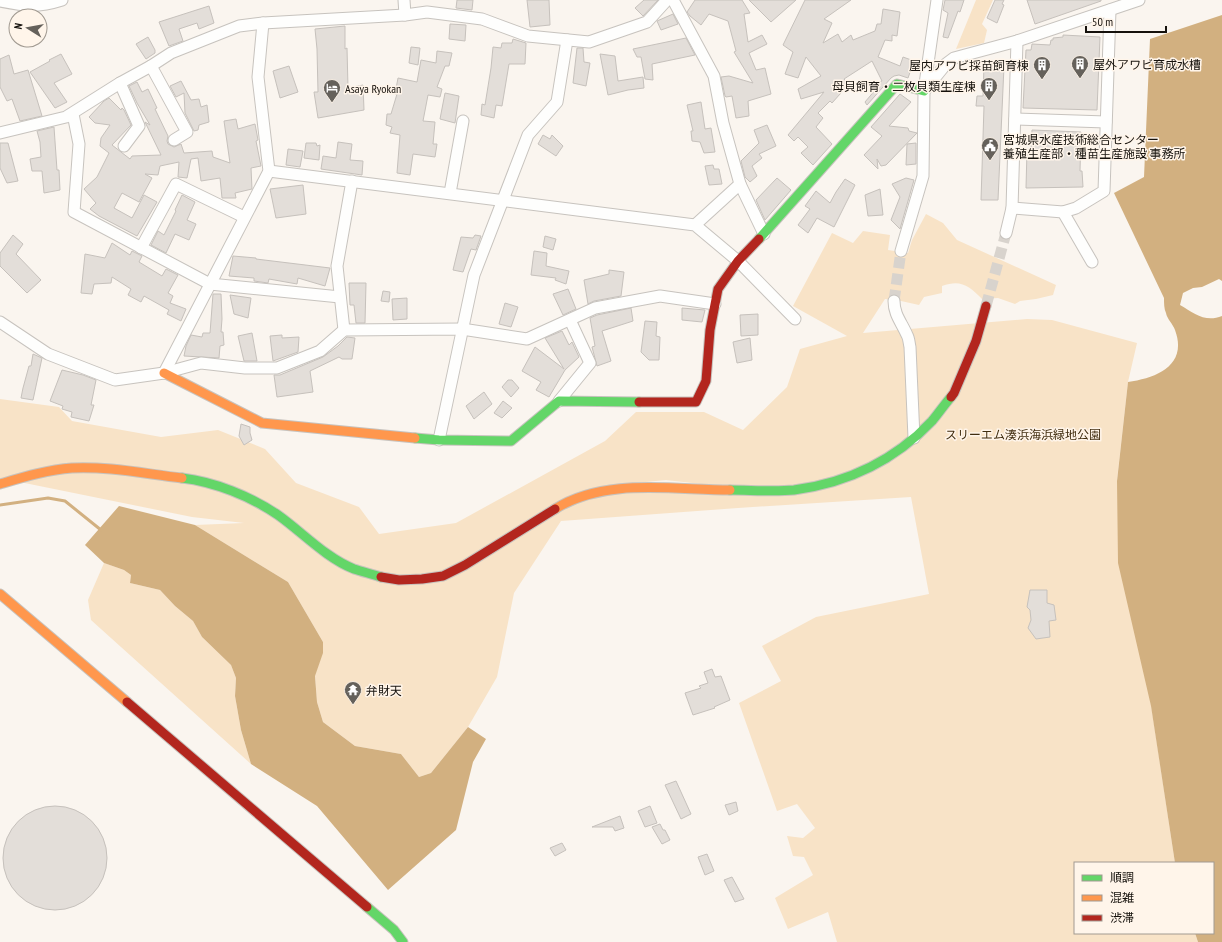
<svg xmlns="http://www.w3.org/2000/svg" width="1222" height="942" viewBox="0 0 1222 942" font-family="'PT Sans Narrow','Noto Sans JP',sans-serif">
  <rect width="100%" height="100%" fill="#faf5ef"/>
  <g fill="#f8e3c7" fill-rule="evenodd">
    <path d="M976,0H993L982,24L987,30L984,43L956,49Z"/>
    <path d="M926,214L943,223L957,240L1056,285L1053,295L1036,299L1020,301L1015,304L998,298L982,299C969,286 961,279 942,286V293L924,297L919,305L901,301L885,299L863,333L1027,319L1052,320L1137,343L1128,382L1117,480L1175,863H1075V933H1195L1198,942H837L828,912L788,929L775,898L813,875L804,857L793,856L787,836L803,838L815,828L797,804L777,811L739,703L781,681L762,646L816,617L929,594L911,497L738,508L561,521L514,593L497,677L468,727L431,773L419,777L401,754L355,746L323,722L317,702L315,675L323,651V642L288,582L195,525L244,523L192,517L0,478V399L59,407L72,421L161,437L218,430L265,449L296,483L359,507L379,534L456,523L605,441L636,412H704L743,430L787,387L800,349L847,336L793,306L832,233L853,243L863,231L890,235L888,250L908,253L912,240ZM666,480L727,487L605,486Z"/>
    <path d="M104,563L124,570L131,575L130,583L160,590L175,606L193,621L202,637L231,665L236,678L235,696L241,730L251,764L91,620L88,600Z"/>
  </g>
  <g fill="#d2b080">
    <path d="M1222,15V281L1219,279L1202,287L1193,288L1183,293L1180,305C1194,313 1205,323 1222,316V942H1198L1195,933H1213V863H1175L1151,706L1118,563L1117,481L1128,382C1157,378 1188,365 1175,330C1173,324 1167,319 1166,313C1164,309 1164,303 1164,298L1114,193L1144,177L1150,39Z"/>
    <path d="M119,506L195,525L288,582L323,642V653L315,676L317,702L323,722L355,746L401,754L419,777L431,773L468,727L486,739L473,762L456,830L388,890L317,806L251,764L241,730L235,696L236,678L231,665L202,637L193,621L175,606L160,590L130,583L131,575L124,570L104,563L85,545Z"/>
  </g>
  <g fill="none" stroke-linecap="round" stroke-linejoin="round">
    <path stroke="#d2b080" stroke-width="3" d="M0,505L48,498L65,501L101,530"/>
  </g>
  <g fill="#e3ded9" stroke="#c6c1bc">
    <path d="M457,0H473L472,10L456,8Z"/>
    <path d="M527,0H549L550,25L530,27Z"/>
    <path d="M644,0H658L643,16L635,8Z"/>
    <path d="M695,0H742L750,13L744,14L748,42L762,35L767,44L749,53L756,70L765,68L771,94L748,101L749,116L736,118L732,96L726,97L725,96L721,77L729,76L753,83L734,52L736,51L728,21L709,14L701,25L690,16L687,12Z"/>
    <path d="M749,0H796L771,22Z"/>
    <path d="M805,0H851L824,19L832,23L823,43L838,34L842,42L851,35L853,40L875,31L877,24H881L883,9L900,12L897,36L892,35V41L885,40L878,57L900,66L903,57L914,61L908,78L899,75L894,76L891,78L867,105L865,102L876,89L875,83L882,81L872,61L844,79L849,84L832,103L830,101L818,113L823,118L816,127L832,144L813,165L801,153L808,147L798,137L794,141L788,135L824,92L801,99L798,89L821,76L806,57L798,78L785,74L793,52L783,45Z"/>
    <path d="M945,0H964L960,12L958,11L948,38L943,37L948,13L943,10Z"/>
    <path d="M995,0H1004L1002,4L1004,5L997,23L987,18Z"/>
    <path d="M1027,0H1101V1L1035,24Z"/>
    <path d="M209,6L214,23L199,29L197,23L179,29L183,41L169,46L159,22Z"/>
    <path d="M673,14L678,24L661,30L657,21Z"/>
    <path d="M450,24L466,25L465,41L449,39Z"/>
    <path d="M345,26V49L347,48L348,88L363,85L364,110L318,118L314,92H318L317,49L315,29Z"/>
    <path d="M1063,35L1100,37L1097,110L1023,108L1026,50H1031L1032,44L1050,45L1051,40H1053V38L1063,37Z"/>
    <path d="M148,37L155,50V53L146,59L136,44Z"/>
    <path d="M686,38L695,55L652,64L653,80L645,79L641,57H637L633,49Z"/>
    <path d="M513,39L526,43L525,64H509L502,106L496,105L494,118L481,115L482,104L485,105L491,68L493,47L501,48L502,43H512Z"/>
    <path d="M411,47L420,48L418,65L409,63Z"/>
    <path d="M577,48H583L584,62L590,63L586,86L573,83Z"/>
    <path d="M437,51L452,53L449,66H445L437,87L442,89L440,97L428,95L423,121L435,122L433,144H437L435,157L413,154L410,175L397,173L400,135L390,133L392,127L386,125L387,114H391L397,94H395L398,78L417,82L421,60L436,63Z"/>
    <path d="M61,54L72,74L54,83L67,102L55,108L30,72L50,61L49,60Z"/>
    <path d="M600,54L615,56L618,81L643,77L644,88L628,90L608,95Z"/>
    <path d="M9,55L14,74L28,70L42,116L20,121L12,99L7,101L0,87V59Z"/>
    <path d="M984,65L1004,66L998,200H981L984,106H976L977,96H983Z"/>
    <path d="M289,66L298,92L280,98L273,71Z"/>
    <path d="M181,81L191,100L199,99L201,107L207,105L209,122L199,125L198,130L194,131L185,113L184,93L176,97L170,86Z"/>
    <path d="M137,82L142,92L148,89L157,108L155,109L168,136L167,141L168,144L174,147L181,144L184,153L212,151L213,157L230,163L224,121L236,119L238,129L255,124L258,140L256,141L261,166L251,168L252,189L235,193L236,198H222L220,178L201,181L198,158L191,159L187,178L178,177L179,162L160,166L158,175L145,174L152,178L139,202L122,193L114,208L132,218L144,195L157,202L137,236L99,216L90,209L96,203L84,189L97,177L109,153L100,146L101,138L110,125L95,123L89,117L104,101L109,98L121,110L122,108L124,110L131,125L112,145L130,159L132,156L161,155L145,122L150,125L137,103L129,86Z"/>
    <path d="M445,93L459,96L455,123L440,119Z"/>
    <path d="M900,94L911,102L889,126L908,128L909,131L917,133L886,165L881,166L877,159L878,169L864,155L882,136L871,127Z"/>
    <path d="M701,102L705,129L711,128L715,152L704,153L700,142L692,141L691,131H693L687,105Z"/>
    <path d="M767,125L776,146L759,154L762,158L752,166L757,176L750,182L745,177L741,161L759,143L754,130Z"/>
    <path d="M54,127L57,170H59L60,190L44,193L42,171H32L30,159L41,157L40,142L37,131Z"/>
    <path d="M1032,130L1081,132L1080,171H1082L1083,187L1026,188L1027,150H1031Z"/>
    <path d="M543,135L550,139L552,135L563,146L556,156L538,144Z"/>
    <path d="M338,142L352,144L350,160L363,161L362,175L321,169L323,156L336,158Z"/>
    <path d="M0,143H8L18,181L7,183L0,168Z"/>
    <path d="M306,143H316L317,146L320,145L319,160L304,158Z"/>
    <path d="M916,143V164L906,165L907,144Z"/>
    <path d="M288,149L303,151L300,167L286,165Z"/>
    <path d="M713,165L714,169H719L722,184L709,185L705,166Z"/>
    <path d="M777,178L791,190L765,220L756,200Z"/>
    <path d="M906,178L914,180L900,229L891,220L900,197L892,184Z"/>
    <path d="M845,179L855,185L834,227L817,218L808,233L798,225L810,209L805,206L816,191L830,203L836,192Z"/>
    <path d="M303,185L306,214L276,218L270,189Z"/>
    <path d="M880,189L883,215L868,216L865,195Z"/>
    <path d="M182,195L195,202L187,220L196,224L189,240L175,234L166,253L151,245L158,231L164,235L176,211L175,210Z"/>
    <path d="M13,235L23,244L16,254L41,280L27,293L0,266V253Z"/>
    <path d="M475,235L481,236L476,250L471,249L463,272L453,270L461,237L473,238Z"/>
    <path d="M545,236L556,239L553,250L543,247Z"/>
    <path d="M112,243L130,255L132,251L142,256L139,262L162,276L166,269L178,275L168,293L173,296L170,303L186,309L181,321L167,314L169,310L144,296L141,302L128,295L131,289L112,277L111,283L94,284L92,294L81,293L85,254L105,258Z"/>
    <path d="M534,251L547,253L546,266L569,271L566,284L555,280L556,278L531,275Z"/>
    <path d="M233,256L256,258V259L330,268L325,286L298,278L297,284L269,279L268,283L254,281V278L229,276Z"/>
    <path d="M609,270L624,272L621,296L594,301L588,304L584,280L609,274Z"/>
    <path d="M349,283H366L365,323H356L354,305H350Z"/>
    <path d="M568,289L576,309L563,315L553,294Z"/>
    <path d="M383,291L390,292L389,302L381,301Z"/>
    <path d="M213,294H221L222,319L221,332H223L224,345L220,346L219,358L184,356L186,346L191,335L202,337L203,333H210Z"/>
    <path d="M230,295L251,298L248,318L234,314Z"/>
    <path d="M407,298V319L393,320L392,299Z"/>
    <path d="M505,303L518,307L511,327L499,324Z"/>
    <path d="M631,308L633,321L602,331L611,361L597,366L592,347L595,346L590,318L597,315Z"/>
    <path d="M682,308L705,310L702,322L682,320Z"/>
    <path d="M758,314V335L741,336L740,315Z"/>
    <path d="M645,321L657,322L656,336L660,337L659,360H649L641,352Z"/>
    <path d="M562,331L569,345L572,342L579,357L565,370L549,397L536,390L541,382L522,371L535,347L564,369L545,338Z"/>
    <path d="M252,333L257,361H244L238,336Z"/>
    <path d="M282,335V338L299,337L298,352L273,361L270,336Z"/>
    <path d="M347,337L355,338L352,359H342L339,357L310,371L313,392L277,397L274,375H280L323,357L338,346Z"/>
    <path d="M750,338L752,360L737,363L733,342Z"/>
    <path d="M33,354L42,358L33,400L21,398L23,388L29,366H31Z"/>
    <path d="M62,370L83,375L96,380L91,405H94L89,421L71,417L72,412L62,409L63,406L50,401Z"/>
    <path d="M508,380H512L519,388L511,397L502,387Z"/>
    <path d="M484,392L492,404L474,419L466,406Z"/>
    <path d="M503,401L512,408L502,418L494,413Z"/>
    <path d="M241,424L250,427V433L252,440L244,445L239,436Z"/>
    <path d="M1030,590H1047V603L1054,605L1056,620L1049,621L1050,637L1036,639L1028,628L1031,620L1030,610L1027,607Z"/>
    <path d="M712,669L715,677L721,676L730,700L714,707L715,708L693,715L685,693L701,688L699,686L708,683L704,672Z"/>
    <path d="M676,781L691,814L681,819L665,785Z"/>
    <path d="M736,802L738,811L729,815L725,805Z"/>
    <circle cx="55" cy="858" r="52"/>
    <path d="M650,806L657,823L645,827L638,811Z"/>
    <path d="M620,816L624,828L615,831L613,827H592Z"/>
    <path d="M660,824L663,830H665L670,840L662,844L652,827Z"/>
    <path d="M562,843L566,850L555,856L550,848Z"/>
    <path d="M707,854L714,871L705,875L698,857Z"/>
    <path d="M732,877L744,899L735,902L724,880Z"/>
  </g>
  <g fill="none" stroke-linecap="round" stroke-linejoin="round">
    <g stroke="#d8d3cd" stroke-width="11" stroke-dasharray="11 5.5" stroke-linecap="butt">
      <path d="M894,301L901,251"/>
      <path d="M986,306L1006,233"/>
    </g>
    <defs>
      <g id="street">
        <path d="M404,0L405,15"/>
        <path d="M673,0L714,76L723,123L740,184L764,234"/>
        <path d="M0,1C25,6 37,8 62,0"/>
        <path d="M151,66L187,132L174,140"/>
        <path d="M120,83L139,126L124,146"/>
        <path d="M925,90L946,64L954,58L1017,41L1139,0"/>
        <path d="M73,114L79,144L74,212L210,284L340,297"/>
        <path d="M1015,119L1106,122"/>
        <path d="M0,133L66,117L120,83L151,66L171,53L239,26L263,23L405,15L427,12L482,19L528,36L589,42L647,22L667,0"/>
        <path d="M269,171L695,225L738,261L795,319"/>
        <path d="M450,193L463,121"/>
        <path d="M1012,208L1063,212L1076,208L1104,191L1110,10"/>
        <path d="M1063,212L1092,262"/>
        <path d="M695,225L740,184"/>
        <path d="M1006,233L1012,208L1017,41"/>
        <path d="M141,248L176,184L244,217"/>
        <path d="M901,251L923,176L924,91L937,0"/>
        <path d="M894,301C894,315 902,323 907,335C909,338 909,343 910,347L914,438"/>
        <path d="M0,322L48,354L115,380L164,373L201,363L245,368H277L320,351L344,330L462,329L527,339L595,308L660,296L715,304"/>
        <path d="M344,330L337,266L352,181"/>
        <path d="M164,373L269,171L258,77L263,23"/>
        <path d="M559,401L590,363L570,320"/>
        <path d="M439,440L474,275L528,135L557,102L567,40"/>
      </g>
      <g id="fast">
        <path d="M759,239L897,84L924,91"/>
        <path d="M415,438L439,440L511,441L559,401L639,402"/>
        <path d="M182,478C215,482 250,496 278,515C302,532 326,558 354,569C363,572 372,574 381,577"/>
        <path d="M730,490C750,490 774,492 794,490C847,483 895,460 932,421C938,414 944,405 951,397"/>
        <path d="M367,907L394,930L403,942"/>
      </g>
      <g id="slow">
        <path d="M164,373L262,423L415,438"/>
        <path d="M0,484C24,477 47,470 72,468C107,466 146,474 182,478"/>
        <path d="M555,509C605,477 673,490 730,490"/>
        <path d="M0,594L127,702"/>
      </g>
      <g id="jam">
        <path d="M951,397L954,393L976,341L986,306"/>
        <path d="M639,402H696L706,381L710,330L718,289L738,261L759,239"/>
        <path d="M381,577L399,580L422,579L443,576L465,565L555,509"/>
        <path d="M127,702L367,907"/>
      </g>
    </defs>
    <use href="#street" stroke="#c7c3be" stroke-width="13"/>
    <use href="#fast" stroke="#c7c3be" stroke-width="11"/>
    <use href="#slow" stroke="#c7c3be" stroke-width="11"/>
    <use href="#jam" stroke="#c7c3be" stroke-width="11"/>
    <use href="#street" stroke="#fefefd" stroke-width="11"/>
    <use href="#fast" stroke="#63d668" stroke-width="9"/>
    <use href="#slow" stroke="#ff974d" stroke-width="9"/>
    <use href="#jam" stroke="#b3261e" stroke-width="9"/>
  </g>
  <defs>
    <symbol id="building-pin" viewBox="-11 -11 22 30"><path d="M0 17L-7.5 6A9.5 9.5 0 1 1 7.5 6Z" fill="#65615b" stroke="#fff5ea"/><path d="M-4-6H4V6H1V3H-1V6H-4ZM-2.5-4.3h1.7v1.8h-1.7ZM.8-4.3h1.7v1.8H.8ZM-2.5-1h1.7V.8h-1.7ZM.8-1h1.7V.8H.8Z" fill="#fff"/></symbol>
    <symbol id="hotel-pin" viewBox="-11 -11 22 30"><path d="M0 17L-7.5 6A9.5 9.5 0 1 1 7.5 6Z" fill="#65615b" stroke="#fff5ea"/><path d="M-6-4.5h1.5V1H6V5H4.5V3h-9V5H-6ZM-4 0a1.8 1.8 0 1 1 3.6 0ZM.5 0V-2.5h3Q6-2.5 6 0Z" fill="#fff"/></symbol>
    <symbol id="civic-pin" viewBox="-11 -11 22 30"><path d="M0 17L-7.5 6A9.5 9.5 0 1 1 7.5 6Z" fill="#65615b" stroke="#fff5ea"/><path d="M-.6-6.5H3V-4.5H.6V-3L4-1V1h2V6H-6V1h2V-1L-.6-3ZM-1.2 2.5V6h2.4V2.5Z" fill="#fff"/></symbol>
    <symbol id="temple-pin" viewBox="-11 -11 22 30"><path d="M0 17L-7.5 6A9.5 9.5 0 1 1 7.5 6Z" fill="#65615b" stroke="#fff5ea"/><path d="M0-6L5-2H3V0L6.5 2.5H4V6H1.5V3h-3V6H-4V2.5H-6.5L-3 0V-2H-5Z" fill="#fff"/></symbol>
  </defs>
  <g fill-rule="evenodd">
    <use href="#building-pin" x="1070" y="54" width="20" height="27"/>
    <use href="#building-pin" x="1032" y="55" width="20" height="27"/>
    <use href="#building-pin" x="979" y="76" width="20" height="27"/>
    <use href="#hotel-pin" x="322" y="78" width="20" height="27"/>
    <use href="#civic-pin" x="980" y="136" width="20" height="27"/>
    <use href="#temple-pin" x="343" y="680" width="20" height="27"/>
  </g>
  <g text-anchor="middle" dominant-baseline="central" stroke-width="3" stroke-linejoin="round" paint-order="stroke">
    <g font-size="12" fill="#15110c" stroke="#fff5ea" text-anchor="start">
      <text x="1093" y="64">屋外アワビ育成水槽</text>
      <text x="1029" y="65" text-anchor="end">屋内アワビ採苗飼育棟</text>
      <text x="976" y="86" text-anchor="end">母貝飼育・二枚貝類生産棟</text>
      <text x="345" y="88">Asaya Ryokan</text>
      <text x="1003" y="139">宮城県水産技術総合センター<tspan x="1003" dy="14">養殖生産部・種苗生産施設 事務所</tspan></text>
      <text x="366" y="690">弁財天</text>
    </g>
    <g font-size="12" fill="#412d0f" stroke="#fff5ea">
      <text x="1023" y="434">スリーエム湊浜海浜緑地公園</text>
    </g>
  </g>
  <rect x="1074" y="862" width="140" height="72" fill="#fff5ea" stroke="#a19a91"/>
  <rect x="1082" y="875" width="20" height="6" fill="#63d668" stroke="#a19a91"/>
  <text x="1110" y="882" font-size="12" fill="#15110c">順調</text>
  <rect x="1082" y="895" width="20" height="6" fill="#ff974d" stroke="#a19a91"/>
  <text x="1110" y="902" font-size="12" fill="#15110c">混雑</text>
  <rect x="1082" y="915" width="20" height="6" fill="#b3261e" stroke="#a19a91"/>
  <text x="1110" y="922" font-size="12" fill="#15110c">渋滞</text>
  <g transform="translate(28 28) rotate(281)"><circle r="19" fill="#fff5ea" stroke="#a19a91"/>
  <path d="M0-3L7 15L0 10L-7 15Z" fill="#65615b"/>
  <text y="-6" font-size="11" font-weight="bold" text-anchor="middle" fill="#15110c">N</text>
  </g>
  <path d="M1086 26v6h80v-6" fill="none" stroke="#15110c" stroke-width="2"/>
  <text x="1092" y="26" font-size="12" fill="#15110c" stroke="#fff5ea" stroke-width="3" paint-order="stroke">50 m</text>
</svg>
